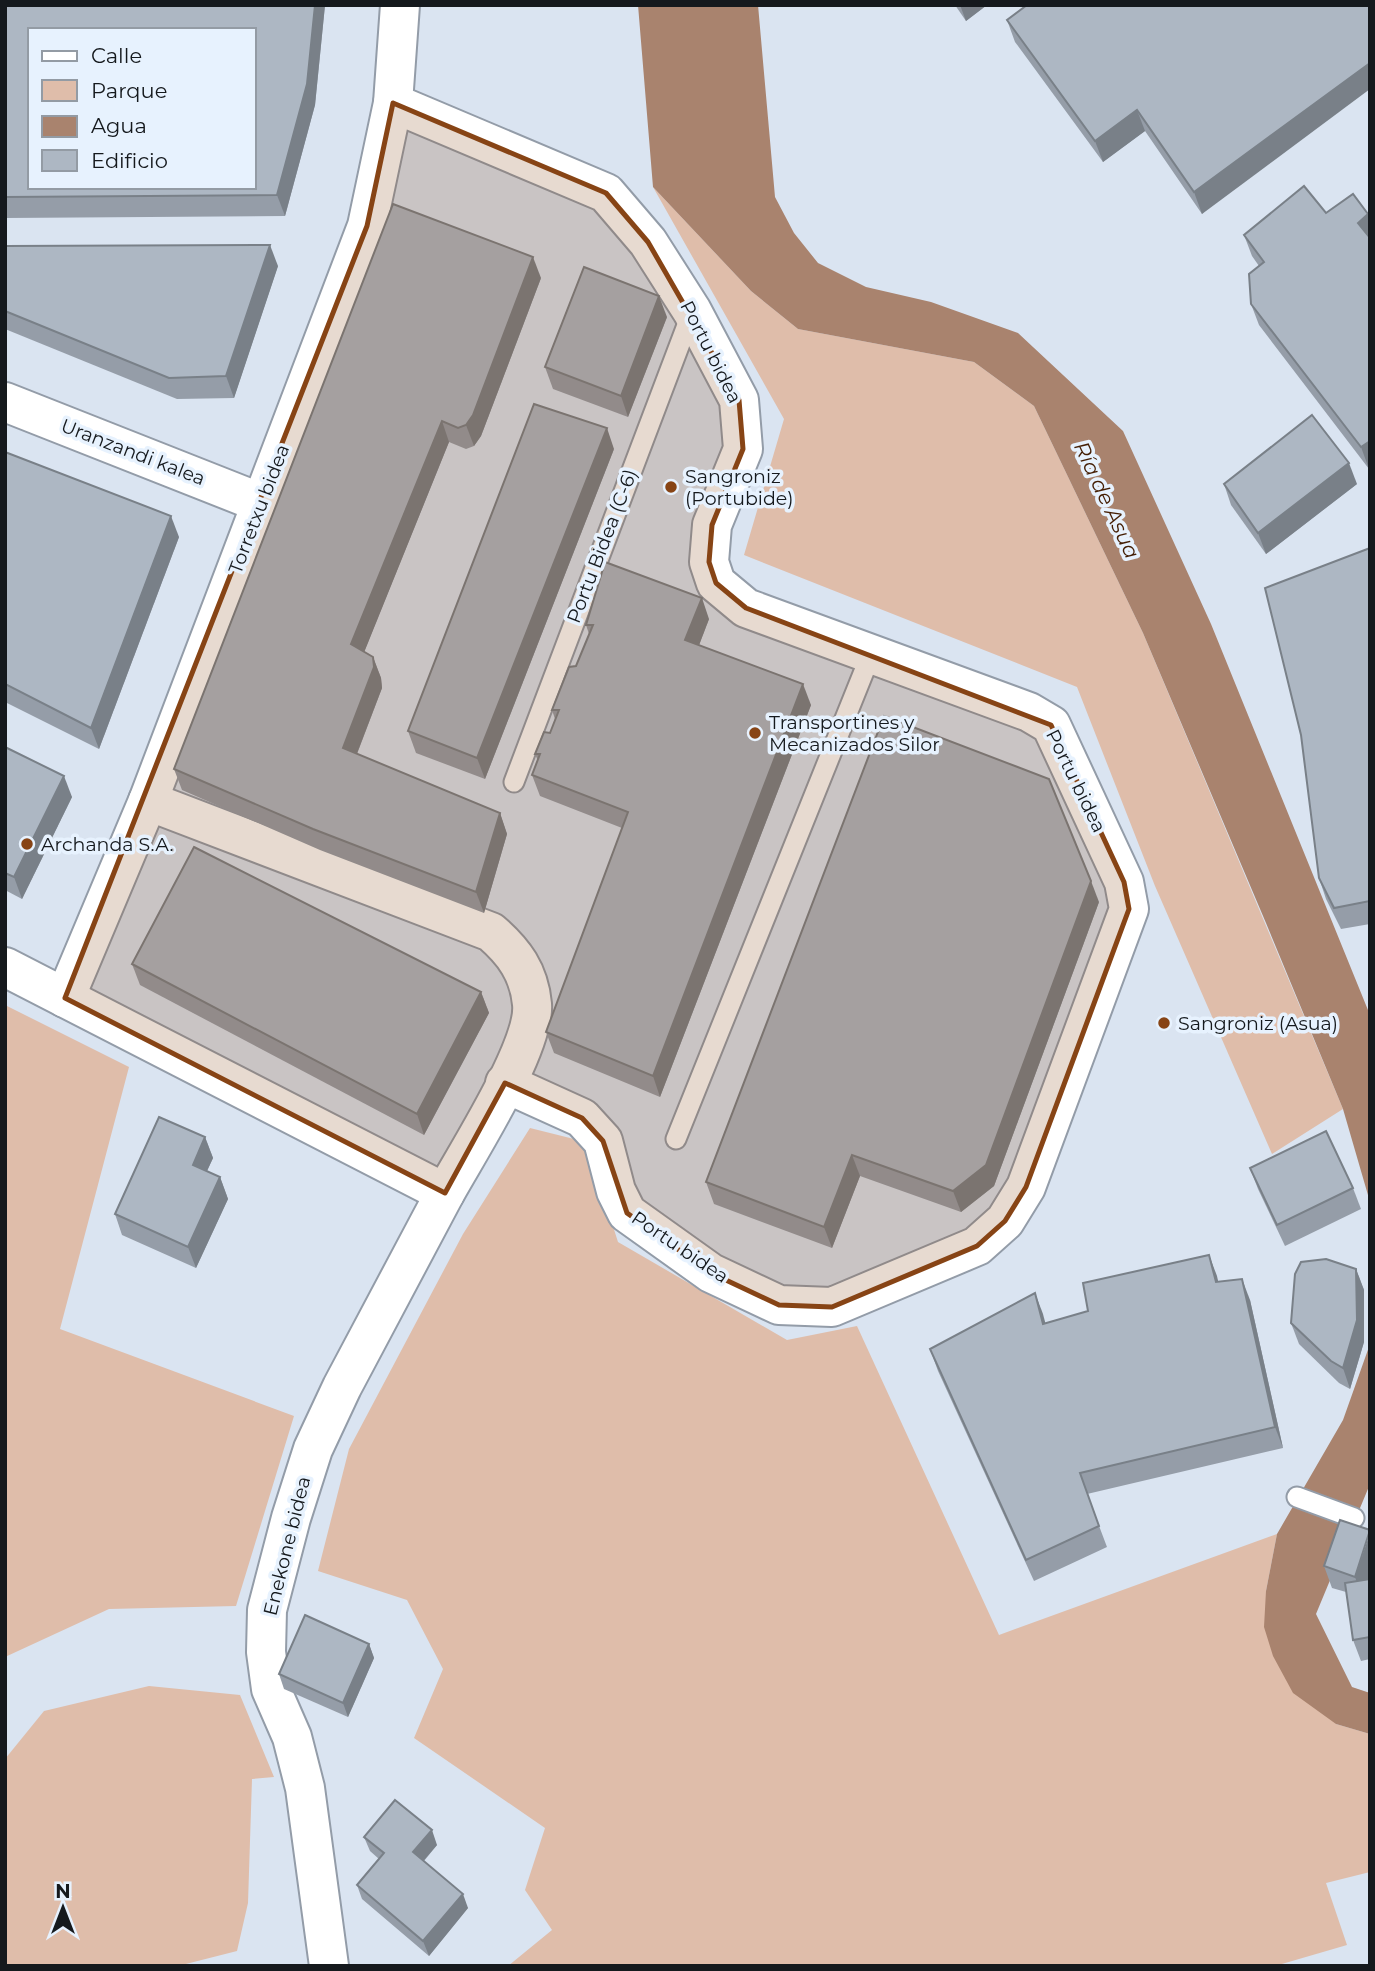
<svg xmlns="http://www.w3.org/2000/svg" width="1375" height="1971" viewBox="0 0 1375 1971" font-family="Montserrat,sans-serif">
  <rect width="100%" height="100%" fill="#dae4f1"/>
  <g fill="#dfbdaa">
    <path d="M653,187L751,291L798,329L974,362L1034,406L1143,633L1343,1109L1272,1154L1155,886L1077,687L744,555L784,419Z"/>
    <path d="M5,1005L129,1067L60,1329L294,1416L236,1606L109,1609L5,1657Z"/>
    <path d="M530,1128L586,1142L618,1242L787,1340L857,1326L999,1635L1277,1534L1266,1591L1336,1724L1370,1734V1872L1326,1883L1347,1945L1275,1966H508L552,1930L525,1890L545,1828L414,1738L443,1669L407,1600L318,1571L349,1449L463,1234Z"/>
    <path d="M149,1686L240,1695L274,1777L252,1779L248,1903L237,1951L178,1966H5V1759L44,1711Z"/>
  </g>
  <g fill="#a9836e">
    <path d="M638,5H758L775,197L794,233L818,263L866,287L931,302L1018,333L1123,431L1211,624L1370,1015V1202L1343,1109L1266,923L1143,633L1034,406L974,362L798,329L751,291L653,187Z"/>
    <path d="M1370,1344V1484L1316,1614L1352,1687L1370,1693V1734L1336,1724L1293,1693L1273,1656L1264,1627L1266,1591L1277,1534L1343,1420Z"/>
  </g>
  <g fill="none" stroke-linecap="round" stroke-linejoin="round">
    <defs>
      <g id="lane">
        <path d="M514,782L692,312"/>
        <path d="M676,1139L871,654"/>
        <path d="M1297,1497L1354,1518"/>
      </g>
      <g id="street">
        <path d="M393,103L606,193L648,242L692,311L739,400L743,449L712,525L709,562L716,583L746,608L1029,712L1051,725L1124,882L1129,909L1026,1187L1005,1221L977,1246L832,1307L779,1305L711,1273L627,1213L616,1191L603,1141L582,1118L505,1083"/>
        <path d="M5,402L261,503"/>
        <path d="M5,967L445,1193C467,1153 536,1046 532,1004C529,972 514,952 491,932L148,801"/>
        <path d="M65,998L148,801L367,226L393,103L400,5"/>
        <path d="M329,1966L305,1788L292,1737L271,1689L266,1652L267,1610L291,1518L313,1449L342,1387L445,1193"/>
      </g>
    </defs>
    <use href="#lane" stroke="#939ca8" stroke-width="23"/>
    <use href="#street" stroke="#939ca8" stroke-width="42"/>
    <use href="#lane" stroke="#fff" stroke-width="19"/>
    <use href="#street" stroke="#fff" stroke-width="38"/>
  </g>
  <g fill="#959da8">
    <path d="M5,5H325L315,105L285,216L5,218Z"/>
    <path d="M955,5H987L966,21Z"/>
    <path d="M1370,5L1202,214L1145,131L1103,162L1015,42L1007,20Z"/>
    <path d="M1326,213L1370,220L1369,469L1259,325L1251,304L1259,266L1252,256L1244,235Z"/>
    <path d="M5,246L278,266L234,398L177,399L5,329Z"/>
    <path d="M541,278L481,436L474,446L466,449L449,442L364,652L373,657L381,678L382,688L357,754L500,813L507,834L484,913L320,850L182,790L174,769Z"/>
    <path d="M667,317L628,417L553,389L545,367Z"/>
    <path d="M614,449L485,779L416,753L408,731Z"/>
    <path d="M5,452L179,537L99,749L5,702Z"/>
    <path d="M1224,484H1357L1266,554L1231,505Z"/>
    <path d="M1370,548V924L1341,929L1326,899L1319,878Z"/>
    <path d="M709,619L699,645L811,705L660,1097L554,1053L546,1032L622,828L540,796L532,775L538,761L535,754L550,733L555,719L552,710L576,666L589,634L586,625Z"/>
    <path d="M5,747L72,797L22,899L5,890Z"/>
    <path d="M1099,902L994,1186L961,1212L860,1176L832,1248L714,1204L706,1182Z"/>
    <path d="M132,964L481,992L489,1013L424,1135L140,985Z"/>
    <path d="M205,1137L213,1158L207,1171L220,1177L228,1199L196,1268L122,1235L115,1214Z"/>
    <path d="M1250,1168L1353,1188L1361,1209L1285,1246L1258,1189Z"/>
    <path d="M1209,1255L1218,1282L1250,1300L1283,1448L1087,1494L1107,1547L1034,1581L938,1371L930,1349L1035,1293L1045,1323L1088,1311Z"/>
    <path d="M1356,1269L1364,1290V1342L1350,1389L1339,1383L1299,1344L1291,1323Z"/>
    <path d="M1324,1566L1370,1579V1659L1361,1661L1353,1640L1346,1592L1332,1588Z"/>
    <path d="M369,1644L374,1658L348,1717L284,1689L279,1674Z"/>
    <path d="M364,1837L437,1845L424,1861L468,1908L429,1956L362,1899L357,1885L379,1859L370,1851Z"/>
  </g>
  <g fill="#798088">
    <path d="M315,5H325L315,105L285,216L277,195Z"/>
    <path d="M960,5H987L966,21Z"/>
    <path d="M1370,63V89L1202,214L1194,192Z"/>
    <path d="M1137,110L1145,131L1103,162L1095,141Z"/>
    <path d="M1368,214L1370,220V240L1358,223Z"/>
    <path d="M270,245L278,266L234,398L226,376Z"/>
    <path d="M533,257L541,278L481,436L474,446L466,425Z"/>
    <path d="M659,296L667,317L628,417L621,396Z"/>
    <path d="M442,421L449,442L359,665L351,644Z"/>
    <path d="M607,428L614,449L485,779L477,758Z"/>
    <path d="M1370,441V468L1369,469L1361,447Z"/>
    <path d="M1349,463L1357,484L1266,554L1258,533Z"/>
    <path d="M171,516L179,537L99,749L91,728Z"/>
    <path d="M702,598L709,619L693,661L685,640Z"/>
    <path d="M373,657L381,678L382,688L351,769L343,748Z"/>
    <path d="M803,684L811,705L660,1097L653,1076Z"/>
    <path d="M64,776L72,797L22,899L14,877Z"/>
    <path d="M500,813L507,834L484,913L476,892Z"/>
    <path d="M1091,881L1099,902L994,1186L961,1212L953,1191Z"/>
    <path d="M481,992L489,1013L424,1135L417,1114Z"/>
    <path d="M205,1137L213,1158L200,1186L193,1165Z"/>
    <path d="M852,1155L860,1176L832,1248L824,1227Z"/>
    <path d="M220,1177L228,1199L196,1268L188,1247Z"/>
    <path d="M1209,1255L1217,1276L1223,1304L1216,1282Z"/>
    <path d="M1356,1269L1364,1290V1342L1350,1389L1343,1368Z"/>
    <path d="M1242,1279L1250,1300L1283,1448L1275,1427Z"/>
    <path d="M1035,1293L1043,1314L1051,1345L1043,1324Z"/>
    <path d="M1370,1533V1577L1363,1598L1355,1577Z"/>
    <path d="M369,1644L374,1658L348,1717L343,1703Z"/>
    <path d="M432,1830L437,1845L419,1866L413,1852Z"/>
    <path d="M463,1894L468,1908L429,1956L423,1941Z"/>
  </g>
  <g fill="#adb7c3" stroke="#798088" stroke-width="2" fill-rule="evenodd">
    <path d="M5,5H315L307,84L277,195L5,197ZM30,30H254V187H30Z"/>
    <path d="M1027,5H1370V63L1194,192L1137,110L1095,141L1007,20Z"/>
    <path d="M1304,186L1326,213L1353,194L1368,214L1358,223L1370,238V441L1361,447L1251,304L1249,274L1264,262L1244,235Z"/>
    <path d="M393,204L533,257L473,415L466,425L458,428L442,421L351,644L373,657L374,667L343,748L500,813L476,892L313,829L174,769Z"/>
    <path d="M270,245L226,376L169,378L5,311V246Z"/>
    <path d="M584,267L659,296L621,396L545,367Z"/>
    <path d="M534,404L607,428L477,758L408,731Z"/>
    <path d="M1312,415L1349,463L1258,533L1224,484Z"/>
    <path d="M5,452L171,516L91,728L5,684Z"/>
    <path d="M1370,548V901L1334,908L1319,878L1301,735L1265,588Z"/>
    <path d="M605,562L702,598L685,640L803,684L653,1076L546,1032L628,812L532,775L540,754H535L544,732L550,733L559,710H552L569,667L576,666L593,625H586Z"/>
    <path d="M884,716L1049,779L1091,881L986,1165L953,1191L852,1155L824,1227L706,1182Z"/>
    <path d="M5,747L64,776L14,877L5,873Z"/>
    <path d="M194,847L481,992L417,1114L132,964Z"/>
    <path d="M159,1117L205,1137L193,1165L220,1177L188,1247L115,1214Z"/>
    <path d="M1326,1131L1353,1188L1277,1225L1250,1168Z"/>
    <path d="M1209,1255L1216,1282L1242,1279L1275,1427L1080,1473L1099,1526L1026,1560L930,1349L1035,1293L1043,1324L1088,1311L1083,1283Z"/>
    <path d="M1326,1259L1356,1269L1357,1320L1343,1368L1331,1361L1291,1323L1295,1274L1301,1262Z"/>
    <path d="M1340,1520L1370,1530L1355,1577L1324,1566Z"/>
    <path d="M1370,1579V1637L1353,1640L1345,1583Z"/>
    <path d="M305,1615L369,1644L343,1703L279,1674Z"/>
    <path d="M395,1800L432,1830L413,1852L463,1894L423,1941L357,1885L384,1853L364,1837Z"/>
  </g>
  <path fill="#874415" fill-opacity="0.2" stroke="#874415" stroke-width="5" stroke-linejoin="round" d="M393,103L606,193L648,242L739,400L743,449L712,525L709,562L716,583L746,608L1051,725L1124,882L1129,909L1026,1187L1005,1221L977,1246L832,1307L779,1305L711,1273L627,1213L603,1141L582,1118L505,1083L445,1193L65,998L367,226Z"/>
  <g fill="#874415" stroke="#e7f2fe" stroke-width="2.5">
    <circle cx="671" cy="487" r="7"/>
    <circle cx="755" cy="733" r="7"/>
    <circle cx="27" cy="844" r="7"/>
    <circle cx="1164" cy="1023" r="7"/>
  </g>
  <g text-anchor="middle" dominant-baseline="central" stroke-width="7" stroke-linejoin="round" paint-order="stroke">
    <g font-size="19" fill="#15191d" stroke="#e7f2fe">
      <text transform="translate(711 352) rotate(63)">Portu bidea</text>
      <text transform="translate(133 452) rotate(21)">Uranzandi kalea</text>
      <text transform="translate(259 509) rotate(-69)">Torretxu bidea</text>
      <text transform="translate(602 546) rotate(-69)">Portu Bidea (C-6)</text>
      <text transform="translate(1076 781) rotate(64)">Portu bidea</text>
      <text transform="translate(680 1247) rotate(34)">Portu bidea</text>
      <text transform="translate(287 1546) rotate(-76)">Enekone bidea</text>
    </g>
    <g font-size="19" fill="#15191d" stroke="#e7f2fe" text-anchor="start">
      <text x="685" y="476">Sangroniz<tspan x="685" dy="22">(Portubide)</tspan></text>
      <text x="769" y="722">Transportines y<tspan x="769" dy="22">Mecanizados Silor</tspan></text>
      <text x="41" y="844">Archanda S.A.</text>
      <text x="1178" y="1023">Sangroniz (Asua)</text>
    </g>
    <g font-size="21" font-style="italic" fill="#441e04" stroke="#e7f2fe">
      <text transform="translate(1107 500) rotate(65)">Ría de Asua</text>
    </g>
  </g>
  <rect width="1375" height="1971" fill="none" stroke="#15191d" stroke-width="14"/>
  <rect x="28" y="28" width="228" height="161" fill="#e7f2fe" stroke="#939ba4" stroke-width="2"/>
  <rect x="42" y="51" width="35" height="10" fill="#ffffff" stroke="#939ba4" stroke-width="2"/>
  <text x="91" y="63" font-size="21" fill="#15191d">Calle</text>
  <rect x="42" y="80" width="35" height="21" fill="#dfbdaa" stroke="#939ba4" stroke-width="2"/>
  <text x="91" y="98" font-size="21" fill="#15191d">Parque</text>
  <rect x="42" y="116" width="35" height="21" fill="#a9836e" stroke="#939ba4" stroke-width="2"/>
  <text x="91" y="133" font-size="21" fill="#15191d">Agua</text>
  <rect x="42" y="150" width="35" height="21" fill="#adb7c3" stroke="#939ba4" stroke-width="2"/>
  <text x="91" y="168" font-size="21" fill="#15191d">Edificio</text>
  <g transform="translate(63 1908)" stroke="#e7f2fe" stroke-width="5" paint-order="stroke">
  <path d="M0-5L12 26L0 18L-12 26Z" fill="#15191d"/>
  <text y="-10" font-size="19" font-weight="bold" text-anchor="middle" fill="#15191d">N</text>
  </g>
</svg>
